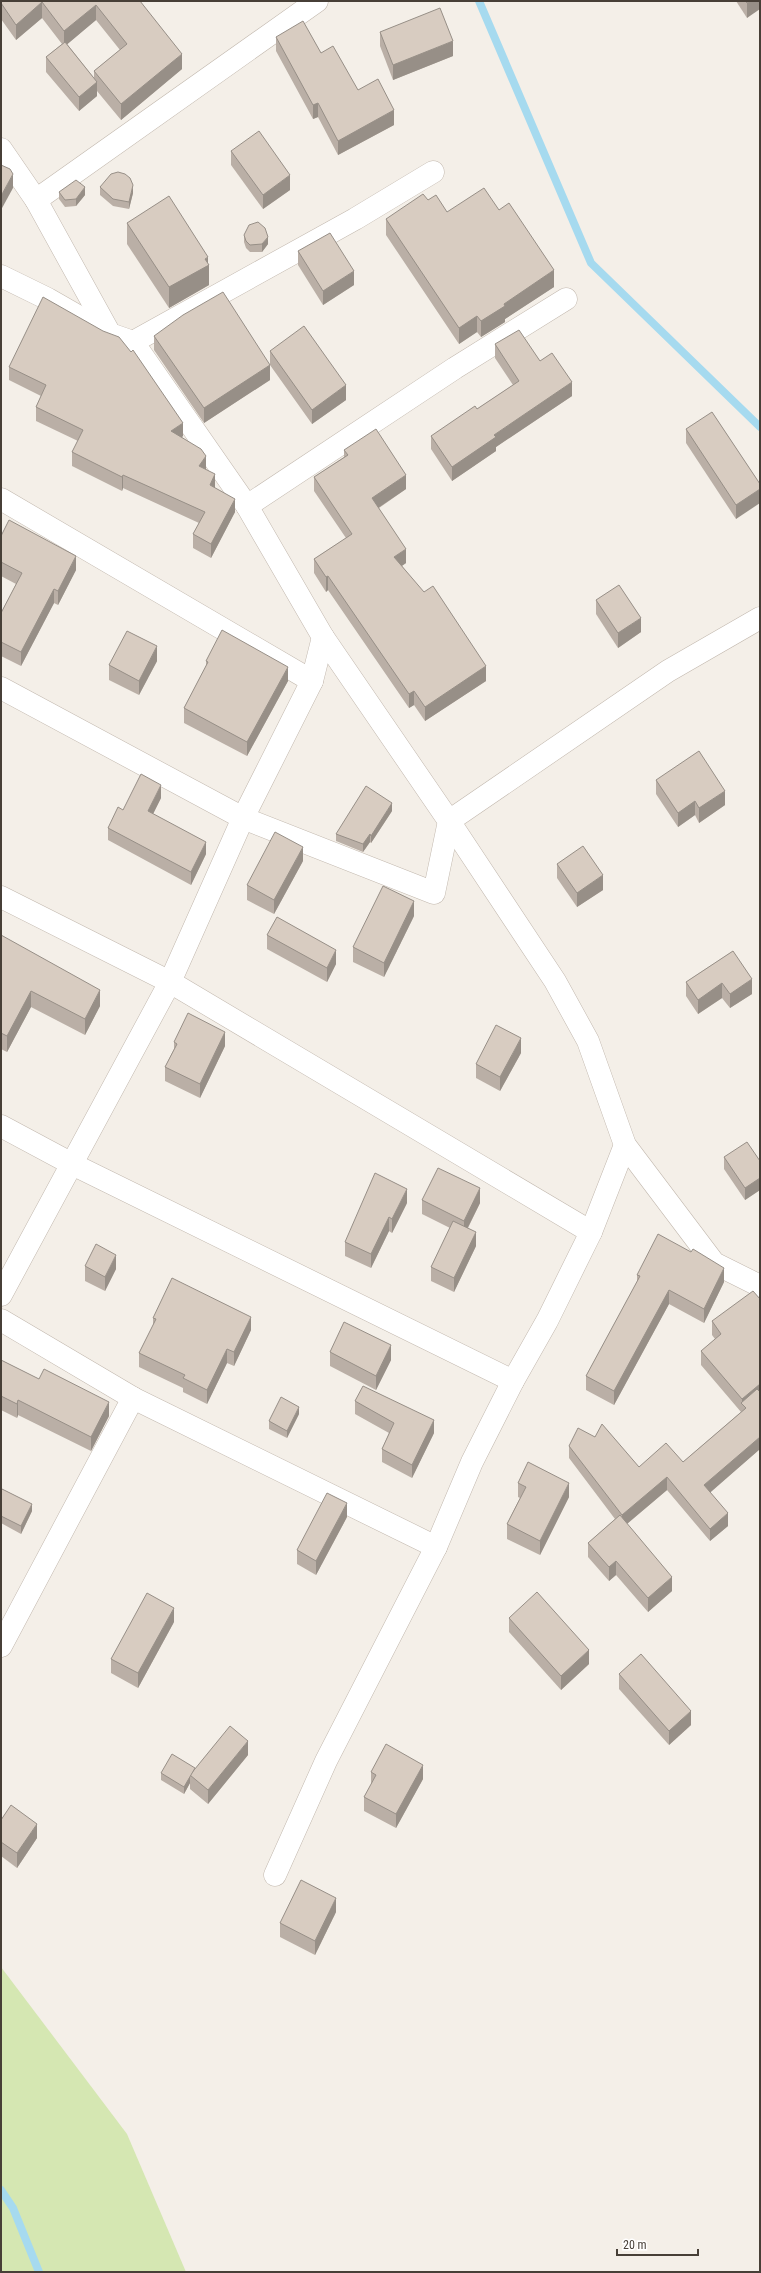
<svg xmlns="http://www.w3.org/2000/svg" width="761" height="2273" viewBox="0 0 761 2273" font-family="'Roboto Condensed',sans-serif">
  <rect width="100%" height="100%" fill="#f4efe8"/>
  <path fill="#d5e7b2" d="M1,1967L127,2134L186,2272H1Z"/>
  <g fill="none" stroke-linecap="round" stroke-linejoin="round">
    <g stroke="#a6daef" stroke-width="8">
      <path d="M479,1L591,263L760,427"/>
      <path d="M1,2190L13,2208L39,2272"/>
    </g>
    <defs>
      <g id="minor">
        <path d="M1,149L36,200L110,334L133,342L247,506L323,637L449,821L555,981L588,1041L625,1145L714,1263L760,1286"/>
        <path d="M36,200L317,1"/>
        <path d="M1,276L48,299L109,334"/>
        <path d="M133,342L355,219L433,172"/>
        <path d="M1,499L312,681"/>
        <path d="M247,506L455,368L566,299"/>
        <path d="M1,688L243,818L434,893L449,821L668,671L760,618"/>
        <path d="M1,897L170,982L591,1232"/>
        <path d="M1,1126L72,1164L513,1381"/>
        <path d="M1,1295L170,982L243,818L312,681L323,637"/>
        <path d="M1,1320L133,1398L436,1547"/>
        <path d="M1,1646L133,1398"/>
        <path d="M275,1875L326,1761L436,1547L472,1462L513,1381L547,1321L591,1232L625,1145"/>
      </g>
    </defs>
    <use href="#minor" stroke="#c2b8ae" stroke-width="23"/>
    <use href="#minor" stroke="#fff" stroke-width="22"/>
  </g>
  <g fill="#baafa6" fill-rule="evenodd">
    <path d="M1,1H140L182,69L121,120L97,91V96L79,111L46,72V57L62,44L42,18L16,40L1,19ZM96,20L120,50L94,71V78L67,44Z"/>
    <path d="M736,1H760L747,18Z"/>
    <path d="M380,32L453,56L393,80L380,46Z"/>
    <path d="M276,37L321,53L358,90L394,125L338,155L318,117L313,119L276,51Z"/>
    <path d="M231,151L290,190L263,209L231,165Z"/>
    <path d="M100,187L133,193L129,209L113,206L100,195Z"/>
    <path d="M59,192L85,195L76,206L65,207L59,199Z"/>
    <path d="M428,200L447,212L499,210L554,287L505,319V322L481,337L477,332L459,344L386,235V219Z"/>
    <path d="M127,223L208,264L209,285L169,308L127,244Z"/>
    <path d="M244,235L268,244L262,252H250L246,248L244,242Z"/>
    <path d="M298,251L354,285L323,305L298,265Z"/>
    <path d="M154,336L270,365V351L346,400L312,424L270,365V380L204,423L154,350Z"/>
    <path d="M495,344L540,361L572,396L496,447V451L452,481L431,449V436L477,409L513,385L495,358Z"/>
    <path d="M9,367L183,436L182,437L206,470L215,487V488L235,512L211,558L193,548V534L199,523L123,488L122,491L72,466V452L78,441L36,421V407L41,396L9,380Z"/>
    <path d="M686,429L760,484L736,519L686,443Z"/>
    <path d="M344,450L406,489L379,508L406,563L402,566L486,681L425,721L414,705L409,708L328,590L326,592L314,573V559L346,538L314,491V477L344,457Z"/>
    <path d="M1,536L76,570L58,605L54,603L21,666L1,656V613L16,584L1,576Z"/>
    <path d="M596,600L641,632L618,648L596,614Z"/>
    <path d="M157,661L139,695L109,680V665Z"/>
    <path d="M206,661L288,681L247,756L184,723V708L206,666Z"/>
    <path d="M656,780L725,805L699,823L695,815L678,827L656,794Z"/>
    <path d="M161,798L153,814L206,854L191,885L108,840V828L123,810Z"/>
    <path d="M392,811L371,843L370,842L363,852L336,841V834Z"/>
    <path d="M303,861L274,914L247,900V885Z"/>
    <path d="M557,864L603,890L577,907L557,878Z"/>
    <path d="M414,916L384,977L353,962V947Z"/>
    <path d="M1,935L100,1006L85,1035L31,1007L7,1052L1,1049Z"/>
    <path d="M267,935L336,964L327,982L267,949Z"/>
    <path d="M733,951L752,994L730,1008L722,998L698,1014L686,996V982Z"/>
    <path d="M174,1042L225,1046L200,1098L165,1081V1067L174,1049Z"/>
    <path d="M521,1053L500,1091L476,1078V1064Z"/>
    <path d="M724,1157L760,1161V1190L745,1200L724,1169Z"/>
    <path d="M422,1200L480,1203L468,1228L476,1246L454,1292L431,1281V1267L450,1228L422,1214Z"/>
    <path d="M407,1203L392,1233L389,1231L371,1268L345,1256V1242Z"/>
    <path d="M85,1266L116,1269L105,1291L85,1281Z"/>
    <path d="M637,1275L724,1282L704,1323L669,1304L614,1405L586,1390V1376L637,1282Z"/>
    <path d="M760,1299V1449L710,1492L728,1526L710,1541L667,1490L627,1524L672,1591L648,1612L616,1575L609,1581L588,1557V1543L615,1519L569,1458V1446L595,1437L639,1467L683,1462L741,1412L701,1365V1351L715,1339L712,1335V1321Z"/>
    <path d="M153,1318L251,1330L234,1366L227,1363L207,1404L183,1392V1388L139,1367V1353L153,1326Z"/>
    <path d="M330,1352L391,1360L376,1390L330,1366Z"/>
    <path d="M1,1360L109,1416L91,1451L18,1415L17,1418L1,1410Z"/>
    <path d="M355,1401L434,1433L412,1478L382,1462V1449L389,1433L355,1414Z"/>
    <path d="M299,1414L287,1438L269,1429V1421Z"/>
    <path d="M518,1483L569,1497L540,1555L507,1539V1524L520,1498L518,1497Z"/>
    <path d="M1,1492L32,1511L21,1534L1,1523Z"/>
    <path d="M347,1517L316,1575L297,1564V1550Z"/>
    <path d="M509,1618L589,1664L561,1690L509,1632Z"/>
    <path d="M174,1622L138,1688L111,1673V1659Z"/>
    <path d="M619,1674L691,1725L669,1745L619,1689Z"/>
    <path d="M248,1755L208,1804L190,1789V1783L184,1794L161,1780V1773L195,1770Z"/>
    <path d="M371,1772L423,1779L396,1828L364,1811V1797L371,1785Z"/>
    <path d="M1,1820L37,1838L17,1868L1,1856Z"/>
    <path d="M336,1912L315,1955L280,1937V1923Z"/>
  </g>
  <g fill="#978f87">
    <path d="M750,1H760V9L747,18V3Z"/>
    <path d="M42,2V18L16,40V25Z"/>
    <path d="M96,5V20L64,47V31Z"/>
    <path d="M453,41V56L393,80V65Z"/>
    <path d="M182,54V69L121,120V104Z"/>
    <path d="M97,82V96L79,111V97Z"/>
    <path d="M318,103V117L313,119V105Z"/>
    <path d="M394,110V125L338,155V141Z"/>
    <path d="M13,174V188L1,210V196Z"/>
    <path d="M290,175V190L263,209V195Z"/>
    <path d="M133,185V193L129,209V202Z"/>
    <path d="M85,187V195L76,206V199Z"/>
    <path d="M268,237V244L262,252V244Z"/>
    <path d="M208,257V265H209V285L169,308V287Z"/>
    <path d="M554,270V287L505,319V322L481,337V321L504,304Z"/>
    <path d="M354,271V285L323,305V291Z"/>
    <path d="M477,316V332L459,344V328Z"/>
    <path d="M270,365V380L204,423V408Z"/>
    <path d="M572,382V396L496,447V451L452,481V467L494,435Z"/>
    <path d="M346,385V400L312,424V410Z"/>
    <path d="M183,423V436L171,445V431Z"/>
    <path d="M206,456V470L199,466Z"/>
    <path d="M215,474V487L210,499V485Z"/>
    <path d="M123,475V488L122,491V477Z"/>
    <path d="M406,475V489L372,512V498Z"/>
    <path d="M760,489V503L736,519V505Z"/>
    <path d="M235,499V512L211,558V544Z"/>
    <path d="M406,549V563L394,571V557Z"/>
    <path d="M76,556V570L58,605V591Z"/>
    <path d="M328,576V590L326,592V577Z"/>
    <path d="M54,589V603L21,666V652Z"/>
    <path d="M641,618V632L618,648V633Z"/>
    <path d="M157,646V661L139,695V681Z"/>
    <path d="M486,666V681L425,721V707Z"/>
    <path d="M288,667V681L247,756V742Z"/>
    <path d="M414,691V705L409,708V694Z"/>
    <path d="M161,785V798L148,824V811Z"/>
    <path d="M725,791V805L699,823V808Z"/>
    <path d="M695,801V815L678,827V813Z"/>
    <path d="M392,803V811L371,843V836Z"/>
    <path d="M370,834V842L363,852V844Z"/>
    <path d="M206,842V854L191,885V872Z"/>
    <path d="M303,847V861L274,914V900Z"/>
    <path d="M603,875V890L577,907V893Z"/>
    <path d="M414,901V916L384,977V963Z"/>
    <path d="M336,950V964L327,982V968Z"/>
    <path d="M752,979V994L730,1008V994Z"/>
    <path d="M722,983V998L698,1014V1000Z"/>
    <path d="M100,990V1006L85,1035V1019Z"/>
    <path d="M31,991V1007L7,1052V1036Z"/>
    <path d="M225,1032V1046L200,1098V1084Z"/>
    <path d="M521,1038V1053L500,1091V1077Z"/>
    <path d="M760,1178V1190L745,1200V1188Z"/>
    <path d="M480,1188V1203L464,1235V1221Z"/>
    <path d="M407,1189V1203L392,1233V1219Z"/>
    <path d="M389,1217V1231L371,1268V1254Z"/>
    <path d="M476,1232V1246L454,1292V1278Z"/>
    <path d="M116,1255V1269L105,1291V1277Z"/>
    <path d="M724,1268V1282L704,1323V1309Z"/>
    <path d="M669,1290V1304L614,1405V1391Z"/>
    <path d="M251,1317V1330L234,1366V1352Z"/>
    <path d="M391,1345V1360L376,1390V1376Z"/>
    <path d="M227,1349V1363L207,1404V1390Z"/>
    <path d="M760,1384V1398L746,1408L742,1404V1399Z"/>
    <path d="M18,1400V1415L17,1418V1404Z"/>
    <path d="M109,1402V1416L91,1451V1437Z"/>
    <path d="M299,1407V1414L287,1438V1431Z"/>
    <path d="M434,1420V1433L412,1478V1465Z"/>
    <path d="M760,1437V1449L704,1498V1485Z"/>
    <path d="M667,1477V1490L622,1528V1515Z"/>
    <path d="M569,1483V1497L540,1555V1541Z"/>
    <path d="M347,1503V1517L316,1575V1561Z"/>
    <path d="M32,1504V1511L21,1534V1526Z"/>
    <path d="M728,1513V1526L710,1541V1529Z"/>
    <path d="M616,1561V1575L609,1581V1567Z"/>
    <path d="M672,1577V1591L648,1612V1598Z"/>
    <path d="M174,1608V1622L138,1688V1673Z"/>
    <path d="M589,1650V1664L561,1690V1676Z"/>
    <path d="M691,1711V1725L669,1745V1731Z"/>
    <path d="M248,1741V1755L208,1804V1790Z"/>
    <path d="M423,1765V1779L396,1828V1814Z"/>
    <path d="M190,1775V1783L184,1794V1787Z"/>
    <path d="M37,1824V1838L17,1868V1853Z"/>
    <path d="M336,1898V1912L315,1955V1941Z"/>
  </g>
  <g fill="#d8ccc1" stroke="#978f87">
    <path d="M1,1H140L182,54L121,104L94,71L127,44L96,5L64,31L42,2L16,25L1,3Z"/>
    <path d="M745,1H750L747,3Z"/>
    <path d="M440,8L453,41L393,65L380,32Z"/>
    <path d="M303,21L321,53L333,46L358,90L378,79L394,110L338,141L318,103L313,105L276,37Z"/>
    <path d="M65,42L97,82L79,97L46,57Z"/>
    <path d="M259,131L290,175L263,195L231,151Z"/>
    <path d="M1,165L10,169L13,174L1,196Z"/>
    <path d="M118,172L125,174L130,178L133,185L129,202L113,199L100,187L111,174Z"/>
    <path d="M76,180L85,187L76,199L65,200L59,192Z"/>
    <path d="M484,188L499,210L509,203L554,270L504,304L505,306L481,321L477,316L459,328L386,219L423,194L428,200L436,195L447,212Z"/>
    <path d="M169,196L208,257L205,259L209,265L169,287L127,223Z"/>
    <path d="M258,222L265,228L268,237L262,244L250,245L246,241L244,235L249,225Z"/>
    <path d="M330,233L354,271L323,291L298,251Z"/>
    <path d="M223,292L270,365L204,408L154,336L183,315Z"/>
    <path d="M43,297L103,331L119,337L131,352L133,350L183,423L171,431L201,449L206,456L199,466L215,474L210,485L235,499L211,544L193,534L205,512L123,475L122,477L72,452L83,430L36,407L46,385L9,367Z"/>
    <path d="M304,326L346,385L312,410L270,351Z"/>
    <path d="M519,330L540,361L552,353L572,382L494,435L496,437L452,467L431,436L475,406L477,409L519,381L495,344Z"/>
    <path d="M712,412L760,484V489L736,505L686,429Z"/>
    <path d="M376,429L406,475L372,498L406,549L394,557L424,592L433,586L486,666L425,707L414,691L409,694L328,576L326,577L314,559L352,534L314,477L348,455L344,450Z"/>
    <path d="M9,520L76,556L58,591L54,589L21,652L1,642V613L22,573L1,562V536Z"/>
    <path d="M619,585L641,618L618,633L596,600Z"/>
    <path d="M222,630L288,667L247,742L184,708L208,662L206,661Z"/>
    <path d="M127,631L157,646L139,681L109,665Z"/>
    <path d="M699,751L725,791L699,808L695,801L678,813L656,780Z"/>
    <path d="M141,774L161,785L148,811L206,842L191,872L108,828L118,807L123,810Z"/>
    <path d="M366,786L392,803L371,836L370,834L363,844L336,834Z"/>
    <path d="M275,832L303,847L274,900L247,885Z"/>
    <path d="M583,846L603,875L577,893L557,864Z"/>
    <path d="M383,886L414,901L384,963L353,947Z"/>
    <path d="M277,917L336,950L327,968L267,935Z"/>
    <path d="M1,935L100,990L85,1019L31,991L7,1036L1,1033Z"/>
    <path d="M733,951L752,979L730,994L722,983L698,1000L686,982Z"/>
    <path d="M188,1013L225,1032L200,1084L165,1067L177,1044L174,1042Z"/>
    <path d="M496,1025L521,1038L500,1077L476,1064Z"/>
    <path d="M747,1142L760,1161V1178L745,1188L724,1157Z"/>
    <path d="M438,1168L480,1188L464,1221L422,1200Z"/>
    <path d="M375,1173L407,1189L392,1219L389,1217L371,1254L345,1242Z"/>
    <path d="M453,1221L476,1232L454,1278L431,1267Z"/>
    <path d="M658,1234L691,1252L693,1249L724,1268L704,1309L669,1290L614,1391L586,1376L640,1276L637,1275Z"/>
    <path d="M96,1244L116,1255L105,1277L85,1266Z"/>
    <path d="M172,1278L251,1317L234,1352L227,1349L207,1390L183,1378L185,1375L139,1353L156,1319L153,1318Z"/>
    <path d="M753,1291L760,1299V1384L742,1399L701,1351L721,1334L712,1321Z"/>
    <path d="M344,1322L391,1345L376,1376L330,1352Z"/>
    <path d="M1,1360L39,1379L44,1369L109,1402L91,1437L18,1400L17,1404L1,1396Z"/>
    <path d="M363,1386L434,1420L412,1465L382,1449L394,1423L355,1401Z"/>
    <path d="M757,1389L760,1392V1437L704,1485L728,1513L710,1529L667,1477L622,1515L569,1446L578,1428L595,1437L602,1424L639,1467L666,1443L683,1462L746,1408L741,1403Z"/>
    <path d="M281,1397L299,1407L287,1431L269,1421Z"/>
    <path d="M528,1462L569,1483L540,1541L507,1524L526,1487L518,1483Z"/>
    <path d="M2,1489L32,1504L21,1526L1,1516V1492Z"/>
    <path d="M327,1493L347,1503L316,1561L297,1550Z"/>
    <path d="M620,1515L672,1577L648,1598L616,1561L609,1567L588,1543Z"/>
    <path d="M537,1592L589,1650L561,1676L509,1618Z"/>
    <path d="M147,1593L174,1608L138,1673L111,1659Z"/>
    <path d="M641,1654L691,1711L669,1731L619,1674Z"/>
    <path d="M230,1726L248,1741L208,1790L190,1775Z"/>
    <path d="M386,1744L423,1765L396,1814L364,1797L376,1775L371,1772Z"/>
    <path d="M172,1754L195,1768L184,1787L161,1773Z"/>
    <path d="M11,1805L37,1824L17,1853L1,1842V1820Z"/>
    <path d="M301,1880L336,1898L315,1941L280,1923Z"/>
  </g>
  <rect width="761" height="2273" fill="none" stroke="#473f37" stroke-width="4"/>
  <path d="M617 2249v6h81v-6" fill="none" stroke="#473f37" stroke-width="2"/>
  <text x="623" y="2249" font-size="12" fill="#473f37" stroke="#ffffff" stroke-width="3" paint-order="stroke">20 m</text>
</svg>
